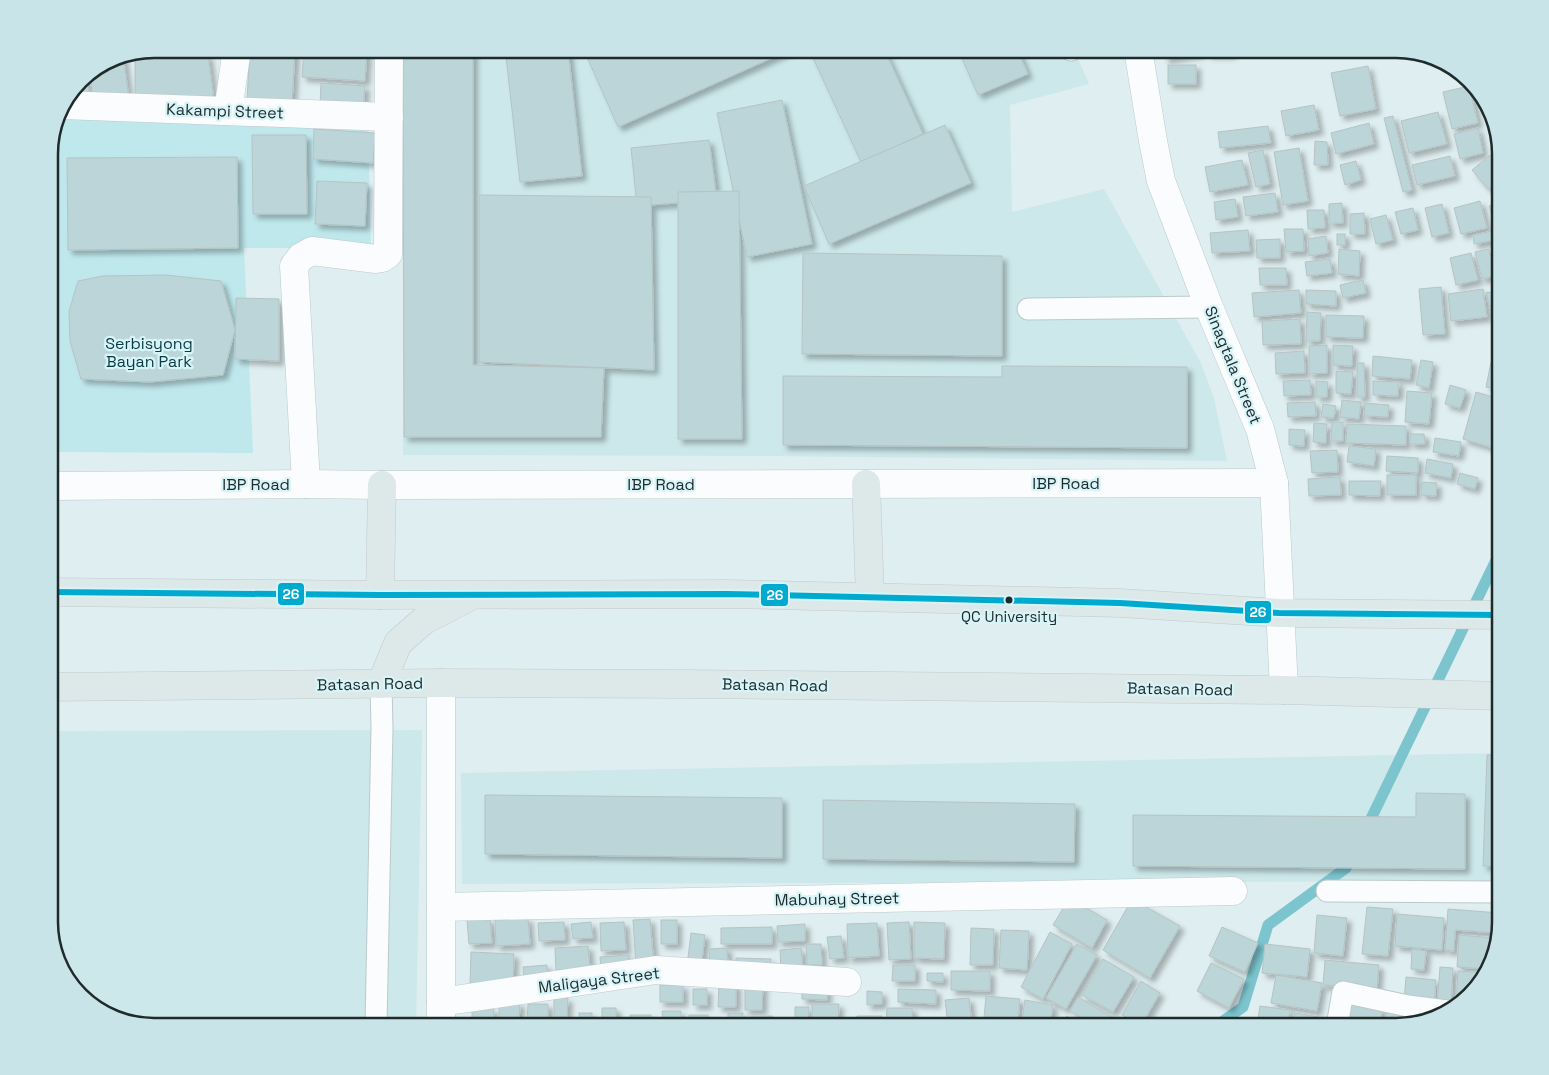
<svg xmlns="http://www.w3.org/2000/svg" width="1549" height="1075" viewBox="0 0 1549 1075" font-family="'Space Grotesk',sans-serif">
  <defs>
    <filter id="shadow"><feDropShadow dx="4.5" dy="4.5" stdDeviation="2.5" flood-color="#0004"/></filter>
  </defs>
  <rect width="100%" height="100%" fill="#dfeef0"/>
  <g fill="#cce8eb">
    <path d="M405,49H1074L1089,84L1010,105L1012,212L1104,189L1201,363L1214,398L1227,461L770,456L403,455Z"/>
    <path d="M422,730L416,1026H154L95,1008L63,974L49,928V731Z"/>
    <path d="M1500,753V881L462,884L461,773Z"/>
  </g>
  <path fill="#bfe8ed" d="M56,116L368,127L371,248H244L253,453L49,452V147Z"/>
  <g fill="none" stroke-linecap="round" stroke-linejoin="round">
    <g stroke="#7cc5ce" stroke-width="11">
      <path d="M1366,829L1500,552"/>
      <path d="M1216,1026L1243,1007L1268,925L1346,868L1353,854"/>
    </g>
  </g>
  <g fill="#bbd5d8" stroke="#b6c3c4" filter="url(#shadow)">
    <path d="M250,49H295L292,103L247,100Z"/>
    <path d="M304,49H367L365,81L302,77Z"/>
    <path d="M403,49H473V365L604,368L601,437H404Z"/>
    <path d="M506,49H547V50L506,54Z"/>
    <path d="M568,49L582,176L520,182L506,56Z"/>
    <path d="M605,49H792L618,127L587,57Z"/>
    <path d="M809,49H884L923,134L861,162Z"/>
    <path d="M958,49H1017L1028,74L978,95Z"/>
    <path d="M1164,49H1201L1202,53L1165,59Z"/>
    <path d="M1207,49H1231L1232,54H1207Z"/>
    <path d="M148,50L208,55L214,100L135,98V52Z"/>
    <path d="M123,55L129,98L93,102L90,73L114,57Z"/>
    <rect x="1168" y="65" width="28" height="19"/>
    <path d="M1368,66L1376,109L1340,116L1331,73Z"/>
    <path d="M87,74L89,92L70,94L80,79Z"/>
    <path d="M321,83L365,86L363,109L320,106Z"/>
    <path d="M1469,86L1478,123L1452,129L1443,92Z"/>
    <path d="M782,100L812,244L747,257L717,113Z"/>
    <path d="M1314,105L1319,130L1286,136L1281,111Z"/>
    <path d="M1438,112L1447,144L1409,153L1401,121Z"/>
    <path d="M1393,116L1412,190L1403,192L1384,118Z"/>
    <path d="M1369,123L1374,144L1336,154L1331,133Z"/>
    <path d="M945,125L971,183L829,244L804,186Z"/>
    <path d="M1268,126L1271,143L1220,148L1218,132Z"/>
    <path d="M1478,128L1483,153L1460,159L1454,134Z"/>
    <path d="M314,129L375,133L373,163L313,159Z"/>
    <path d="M252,135H306L307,214H253Z"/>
    <path d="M709,140L717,200L637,206L631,148Z"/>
    <path d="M1315,141L1327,142L1328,165H1314Z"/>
    <path d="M1299,148L1308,201L1283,205L1274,152Z"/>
    <path d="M1499,148L1500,153V179L1488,189L1472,170Z"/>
    <path d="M1263,150L1270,184L1256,187L1248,153Z"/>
    <path d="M1450,156L1455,176L1417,185L1412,165Z"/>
    <path d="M237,157L238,248L68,250L67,158Z"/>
    <path d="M1242,160L1248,185L1210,192L1205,167Z"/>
    <path d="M1356,161L1361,180L1345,185L1340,165Z"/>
    <path d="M317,181L367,183L365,226L315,224Z"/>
    <path d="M739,191L742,439H678V192Z"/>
    <path d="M1275,193L1278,212L1246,216L1243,197Z"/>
    <path d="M479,195L651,197L654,370L479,362Z"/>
    <path d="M1235,199L1238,217L1216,220L1214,202Z"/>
    <path d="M1480,201L1487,228L1461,234L1454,208Z"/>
    <path d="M1342,203L1343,223H1329V204Z"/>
    <path d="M1500,203V219L1493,221L1489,206Z"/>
    <path d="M1442,204L1449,233L1432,237L1425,208Z"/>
    <path d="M1413,208L1418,230L1401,234L1395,212Z"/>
    <path d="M1307,210H1324L1325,228L1308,229Z"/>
    <path d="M1364,213L1365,234H1350V214Z"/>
    <path d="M1386,215L1393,240L1376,244L1370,219Z"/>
    <path d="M1284,229H1303L1304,251L1286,252Z"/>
    <path d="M1248,230L1250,251L1212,253L1210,233Z"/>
    <path d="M1498,230L1500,239L1474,244L1473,235Z"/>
    <rect x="1337" y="234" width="8" height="11"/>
    <path d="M1326,236L1328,253L1309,256L1308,239Z"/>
    <path d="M1280,239V258H1257L1256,240Z"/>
    <path d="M1339,249L1360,251L1359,276L1338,274Z"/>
    <path d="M1489,249L1496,276L1482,279L1475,252Z"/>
    <path d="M1500,249V276L1494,250Z"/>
    <path d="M803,253L1002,256V356L802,354Z"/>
    <path d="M1471,253L1478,280L1456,285L1450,258Z"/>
    <path d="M1330,259L1332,273L1307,276L1305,262Z"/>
    <path d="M1259,268H1286L1287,285H1260Z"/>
    <path d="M166,275L221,281L235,330L223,375L150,382L81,379L70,341L69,311L78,281L103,276Z"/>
    <path d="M1363,280L1366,293L1343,298L1340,285Z"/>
    <path d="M1441,287L1445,334L1423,335L1419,289Z"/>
    <path d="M1483,289L1487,317L1451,321L1448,294Z"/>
    <path d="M1299,290L1301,313L1254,317L1252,293Z"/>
    <path d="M1306,290L1336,291V306L1306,304Z"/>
    <path d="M1500,290V317L1493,318L1486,293Z"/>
    <path d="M236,298L279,299V361L235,359Z"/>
    <path d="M1307,312L1321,313L1320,341H1306Z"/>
    <path d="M1326,315L1364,316L1363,338L1326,337Z"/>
    <path d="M1300,319L1301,344L1263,345L1262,321Z"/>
    <path d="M1327,345V373L1309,374V346Z"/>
    <path d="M1333,345L1353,346L1352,366L1333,365Z"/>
    <path d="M1304,351L1305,373L1276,374L1275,353Z"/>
    <path d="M1373,356L1412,360L1410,379L1372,376Z"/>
    <path d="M1421,360L1433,362L1429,388L1416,385Z"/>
    <path d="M1491,362L1500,364V390L1486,387Z"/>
    <path d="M1357,363H1364L1365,397H1357Z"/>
    <path d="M1002,366L1187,367V448L783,445V376L1002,377Z"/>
    <path d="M1336,371L1353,372L1351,394L1336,393Z"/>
    <path d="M1310,380L1311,395L1284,396L1283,381Z"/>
    <path d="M1316,381L1328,382L1327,397H1316Z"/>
    <path d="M1373,381L1399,382L1398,396L1373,395Z"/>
    <path d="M1450,385L1466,390L1460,408L1445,404Z"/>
    <path d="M1407,391L1432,393L1429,424L1405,422Z"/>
    <path d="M1476,392L1500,399V450L1463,439Z"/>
    <path d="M1342,400L1361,402L1359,419L1340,417Z"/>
    <path d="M1315,402L1316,416L1288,417L1287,403Z"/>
    <path d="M1365,403L1389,405L1388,417L1364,416Z"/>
    <path d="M1323,404L1336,406L1334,418L1321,417Z"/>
    <path d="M1332,422H1343V441H1331Z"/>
    <path d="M1314,423L1327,424L1326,443L1313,442Z"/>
    <path d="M1347,424L1406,426V445L1346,443Z"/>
    <path d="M1289,429L1305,430L1304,446L1289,445Z"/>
    <path d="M1410,434H1424L1425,444H1410Z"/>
    <path d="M1435,438L1461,442L1459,456L1433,452Z"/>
    <path d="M1349,446L1376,449L1374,466L1347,462Z"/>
    <path d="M1337,450L1338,472L1312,473L1310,451Z"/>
    <path d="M1387,456L1418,458V473L1386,471Z"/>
    <path d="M1427,459L1453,464L1451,478L1425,473Z"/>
    <path d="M1460,473L1478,478L1475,489L1457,484Z"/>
    <rect x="1387" y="475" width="29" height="20"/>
    <path d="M1340,477L1341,495L1309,496L1308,479Z"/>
    <path d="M1349,481H1381L1380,496L1349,495Z"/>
    <path d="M1422,482L1437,483L1436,496L1421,495Z"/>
    <path d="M1487,755H1500V866H1483Z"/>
    <path d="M1416,793L1465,794V869L1133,866V815L1416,817Z"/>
    <path d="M485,795L782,798V858L485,854Z"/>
    <path d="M823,800L1075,804L1074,862L823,859Z"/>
    <path d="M1069,898L1107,920L1092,948L1053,925Z"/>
    <path d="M1132,899L1180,926L1150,978L1103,950Z"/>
    <path d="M1367,907L1393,909L1388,956L1362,954Z"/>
    <path d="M1448,909L1500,913V922L1497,933L1455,930L1454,951L1445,950Z"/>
    <path d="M1397,914L1444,918L1442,950L1395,946Z"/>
    <path d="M1317,915L1347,918L1343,956L1314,953Z"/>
    <path d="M528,918L530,944L496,946L495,919Z"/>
    <path d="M490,919L492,943L469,944L467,920Z"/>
    <path d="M650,919L654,966L636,967L633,920Z"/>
    <rect x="661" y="920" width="16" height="24"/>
    <path d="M564,922L565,940L539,941L538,923Z"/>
    <path d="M591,922L593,938L573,939L571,924Z"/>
    <path d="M624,922L626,950L601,951L600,923Z"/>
    <path d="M909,922L911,959L889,960L887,923Z"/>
    <path d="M914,922L945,923L944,959L914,958Z"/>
    <path d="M877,923L879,956L848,958L847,924Z"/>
    <path d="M805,924V941L778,942L777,926Z"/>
    <path d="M772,927V944H721V928Z"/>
    <path d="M1222,927L1258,943L1245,972L1209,956Z"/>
    <path d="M971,928L994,929L993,965H970Z"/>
    <path d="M1001,930L1029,931L1027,970L999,968Z"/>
    <path d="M1050,932L1072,944L1043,999L1021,987Z"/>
    <path d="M691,933L705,935L701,968L687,966Z"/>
    <path d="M1459,935L1495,938L1486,969L1457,967Z"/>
    <path d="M841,936L844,958L830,959L827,937Z"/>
    <path d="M806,944H821L822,965H807Z"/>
    <path d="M1077,944L1097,955L1066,1009L1046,998Z"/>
    <path d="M1265,944L1310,949L1307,977L1262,973Z"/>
    <path d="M588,946L590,968L556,970L555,948Z"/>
    <path d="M727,948L728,965L710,966L709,949Z"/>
    <path d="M801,948L803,968L781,970L780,950Z"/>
    <path d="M1412,949L1426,951L1424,970L1411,969Z"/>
    <path d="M471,952L514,954L513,988L470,986Z"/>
    <path d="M629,955L630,970L601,971L600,957Z"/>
    <path d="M736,958L771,959L770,972L735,971Z"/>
    <path d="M1103,959L1134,977L1113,1012L1082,995Z"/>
    <path d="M1325,960L1379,965L1377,990L1323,985Z"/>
    <path d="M1211,963L1244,979L1229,1008L1197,991Z"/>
    <path d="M547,965L548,979L524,981L523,967Z"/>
    <path d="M893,965H915V981H892Z"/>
    <path d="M1440,967L1453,968L1451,1006L1437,1005Z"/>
    <path d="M951,971H990V991L951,990Z"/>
    <path d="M1458,971L1485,973L1482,980L1456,1003Z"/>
    <path d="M927,973H943V982L927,981Z"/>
    <path d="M1276,975L1322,983L1317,1011L1271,1003Z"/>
    <path d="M1406,977L1436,980L1434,1005L1404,1002Z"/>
    <path d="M1141,981L1160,993L1141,1026L1122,1015Z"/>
    <path d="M719,983L736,984V1007H718Z"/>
    <path d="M745,983H763L762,1010H745Z"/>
    <rect x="660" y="985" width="23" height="17"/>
    <path d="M802,988H827V1000L802,999Z"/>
    <rect x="693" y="989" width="14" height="16"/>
    <path d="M898,989L936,990V1004L898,1002Z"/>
    <path d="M867,991L882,992V1004L867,1005Z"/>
    <path d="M986,996L1020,999L1018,1021L984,1018Z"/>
    <path d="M1078,997L1114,1018L1110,1026H1096L1070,1011Z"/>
    <path d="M554,998H568L567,1017H554Z"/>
    <path d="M969,998L972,1026H948L945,1000Z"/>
    <path d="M1025,1000L1053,1005L1050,1026H1021Z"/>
    <path d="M1345,1000L1383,1008L1379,1026H1341Z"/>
    <path d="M499,1002L520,1003L519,1026L499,1025Z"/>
    <path d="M528,1004H548V1025L527,1024Z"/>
    <path d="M812,1004H839L838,1026H812Z"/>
    <path d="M1260,1006L1290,1010L1288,1026H1257Z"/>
    <path d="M795,1007H809L808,1026H795Z"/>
    <path d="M472,1008L494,1009L493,1026H472Z"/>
    <path d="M602,1008H616L617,1026H602Z"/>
    <path d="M887,1008H912L913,1023H886Z"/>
    <path d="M662,1011H681V1026H663Z"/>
    <path d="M1387,1011L1420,1017L1419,1021L1396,1026H1384Z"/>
    <rect x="579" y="1013" width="13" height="13"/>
    <path d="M728,1013H743L742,1026H728Z"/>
    <path d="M1295,1013L1319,1017L1317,1026H1292Z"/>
    <rect x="630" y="1015" width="21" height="11"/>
    <rect x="689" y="1015" width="19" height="11"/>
    <rect x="751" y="1016" width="21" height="10"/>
    <path d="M857,1016H882L883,1026H858Z"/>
    <path d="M1067,1016L1079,1026H1059Z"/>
  </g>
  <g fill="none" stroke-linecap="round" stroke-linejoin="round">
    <defs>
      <g id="service">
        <path d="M1070,49L1071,50"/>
        <path d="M1028,309L1209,307"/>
        <path d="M1327,891L1500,892"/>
        <path d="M376,1026L382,728L381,684"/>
        <path d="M1337,1026L1343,992L1408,1006L1447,1011"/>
      </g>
      <g id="minor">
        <path d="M1138,49L1153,141L1161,181L1209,307L1260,429L1274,483L1284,690"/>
        <path d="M62,105L389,117"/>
        <path d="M228,111L237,49"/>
        <path d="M306,484L294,266L301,257L312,251L376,259L382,258L388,254L389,49"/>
        <path d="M49,486L306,484L382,485L1274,483"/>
        <path d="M441,683V1026"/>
        <path d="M441,907L1233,891"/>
        <path d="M441,1002L656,970L847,982"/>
      </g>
      <g id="primary">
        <path d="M866,484L870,597"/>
        <path d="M49,592L380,595L727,594L1120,603L1279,613L1500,615"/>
        <path d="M380,595L382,485"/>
        <path d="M381,684L398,643L423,621L469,597"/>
        <path d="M49,687L441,683L683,684L1284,690L1500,696"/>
      </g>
    </defs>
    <use href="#service" stroke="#bdc9ca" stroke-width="23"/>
    <use href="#minor" stroke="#bdc9ca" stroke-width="29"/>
    <use href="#primary" stroke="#c3cacb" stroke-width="29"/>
    <use href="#service" stroke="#fafcfd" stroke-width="21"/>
    <use href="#minor" stroke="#fafcfd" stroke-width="28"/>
    <use href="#primary" stroke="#dde8e9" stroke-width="28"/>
    <defs>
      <path id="bus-1" d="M49,592L380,595L727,594L1120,603L1279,613L1500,615"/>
    </defs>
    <use href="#bus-1" stroke="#d7f4f8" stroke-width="10"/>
    <use href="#bus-1" stroke="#00a9ce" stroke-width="6"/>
  </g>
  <circle fill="#1f2a2b" stroke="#d7f4f8" stroke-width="2" cx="1009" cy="600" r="4.5"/>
  <g text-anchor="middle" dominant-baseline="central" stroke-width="4.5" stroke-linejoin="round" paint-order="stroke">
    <g font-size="15" fill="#1f2a2b" stroke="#d7f4f8">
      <text x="1009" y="616">QC University</text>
    </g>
    <g font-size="16" fill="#1f2a2b" stroke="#d7f4f8">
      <text transform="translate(225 111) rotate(2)">Kakampi Street</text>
      <text transform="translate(1233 365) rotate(68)">Sinagtala Street</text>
      <text x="1066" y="483">IBP Road</text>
      <text x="256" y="484">IBP Road</text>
      <text x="661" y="484">IBP Road</text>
      <text transform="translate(370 684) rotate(-1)">Batasan Road</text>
      <text transform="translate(775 685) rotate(1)">Batasan Road</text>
      <text transform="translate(1180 689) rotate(1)">Batasan Road</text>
      <text transform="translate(837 899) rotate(-1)">Mabuhay Street</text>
      <text transform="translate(599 980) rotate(-7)">Maligaya Street</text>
    </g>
    <g font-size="16" fill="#0b3a40" stroke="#d7f4f8">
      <text x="149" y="343">Serbisyong<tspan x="149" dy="18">Bayan Park</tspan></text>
    </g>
  </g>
  <path d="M0 0H1549V1075H0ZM154 58H1396A96 96 0 0 1 1492 154V922A96 96 0 0 1 1396 1018H154A96 96 0 0 1 58 922V154A96 96 0 0 1 154 58Z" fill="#c8e4e8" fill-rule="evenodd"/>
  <path fill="none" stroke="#1f2a2b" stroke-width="2.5" d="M154 58H1396A96 96 0 0 1 1492 154V922A96 96 0 0 1 1396 1018H154A96 96 0 0 1 58 922V154A96 96 0 0 1 154 58Z"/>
  <g stroke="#d7f4f8" stroke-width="2">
    <rect x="277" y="582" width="28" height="24" rx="5" fill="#00a9ce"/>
    <rect x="760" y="583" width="29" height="24" rx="5" fill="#00a9ce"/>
    <rect x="1244" y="600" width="28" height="24" rx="5" fill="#00a9ce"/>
  </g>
  <g font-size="14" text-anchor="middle" font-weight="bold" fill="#fff">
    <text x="291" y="599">26</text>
    <text x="775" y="600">26</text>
    <text x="1258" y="617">26</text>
  </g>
</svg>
